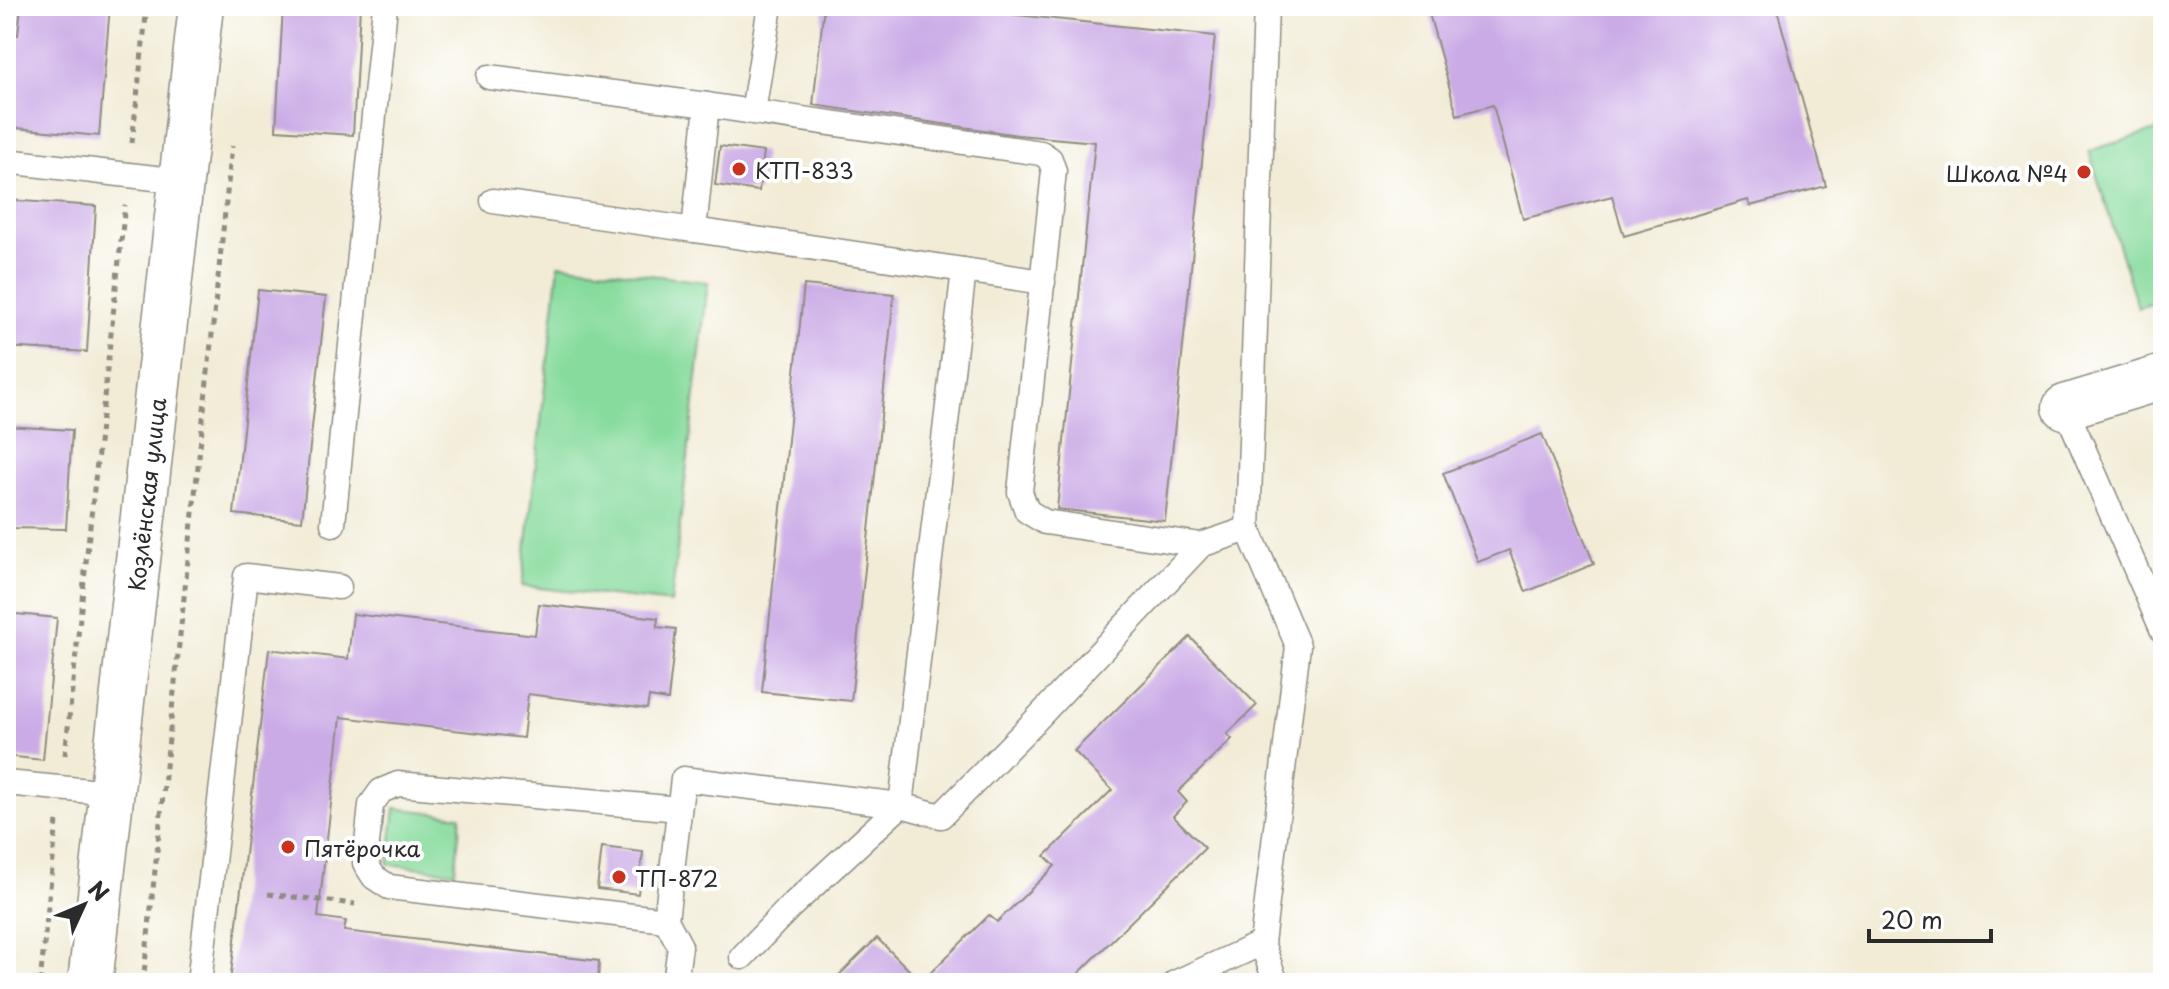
<svg xmlns="http://www.w3.org/2000/svg" width="2169" height="989" viewBox="0 0 2169 989" font-family="'Playpen Sans',sans-serif">
  <rect width="100%" height="100%" fill="#fff"/>
  <filter id="ink" filterUnits="userSpaceOnUse"><feTurbulence type="fractalNoise" baseFrequency=".0125" numOctaves="2"/><feDisplacementMap in="SourceGraphic" scale="16" xChannelSelector="R" yChannelSelector="G"/><feConvolveMatrix kernelMatrix="1 2 1 2 8 2 1 2 1" color-interpolation-filters="sRGB"/></filter>
  <filter id="wash" filterUnits="userSpaceOnUse"><feTurbulence type="fractalNoise" baseFrequency=".006" numOctaves="4" result="noise"/><feDisplacementMap in="SourceGraphic" scale="32" xChannelSelector="R" yChannelSelector="G"/><feGaussianBlur stdDeviation="1.8" result="paint"/><feColorMatrix in="noise" values="0 0 0 0 0 0 0 0 0 0 0 0 0 0 0 0 0 1.4 0 .05"/><feComposite in="paint" operator="in"/></filter>
  <g filter="url(#wash)">
    <rect width="100%" height="100%" fill="#f2ecd7"/>
    <g fill="#87db9d" stroke="#598364" stroke-width="2">
      <path d="M2163,128V300L2138,308L2089,151Z"/>
      <path d="M559,264L708,282L671,603L522,586Z"/>
      <path d="M395,808L461,816L455,872L388,864Z"/>
    </g>
    <g id="blocks">
      <g fill="#cbabe6">
        <path d="M21,6H110L99,136L6,127V34L18,35Z"/>
        <path d="M283,6H360L353,135L276,130Z"/>
        <path d="M824,6H930L1215,36L1165,521L1057,509L1095,142L1018,135L813,105Z"/>
        <path d="M1427,6H1776L1826,186L1750,206L1748,200L1624,236L1612,196L1523,219L1493,105L1457,115Z"/>
        <path d="M720,146L764,152L759,191L715,185Z"/>
        <path d="M6,200L96,206L87,352L6,347Z"/>
        <path d="M804,285L894,294L851,701L762,692Z"/>
        <path d="M258,290L326,297L302,521L234,514Z"/>
        <path d="M6,426L72,430L66,529L6,528Z"/>
        <path d="M1542,434L1594,564L1526,592L1509,550L1478,562L1443,473Z"/>
        <path d="M539,604L658,618L657,627L676,629L668,700L649,697L647,709L528,694L523,738L341,717L318,917L346,921L344,931L599,961L598,983H230L269,649L348,659L353,614L535,635Z"/>
        <path d="M6,613L57,618L43,760L6,756Z"/>
        <path d="M1190,637L1257,705L1227,734L1232,739L1178,792L1187,802L1173,816L1205,848L1069,983H831L877,938L921,982L989,915L997,922L1055,866L1045,856L1112,790L1074,751Z"/>
        <path d="M602,847L643,852L638,894L597,889Z"/>
      </g>
    </g>
  </g>
  <g filter="url(#ink)">
    <use href="#blocks" fill-opacity="0" stroke="#8e8c81" stroke-width="2"/>
    <g fill="none" stroke-linecap="round" stroke-linejoin="round">
      <defs>
        <g id="lane">
          <path d="M770,6L753,112L1041,153L1050,159L1054,171L1020,492L1027,511L1045,522L1201,545L1248,529L1266,6"/>
          <path d="M489,77L707,105"/>
          <path d="M6,161L181,181"/>
          <path d="M493,201L694,230"/>
          <path d="M964,270L1043,282"/>
          <path d="M2065,407L2163,631"/>
          <path d="M333,524L385,6"/>
          <path d="M1248,529L1298,646L1262,943L1276,983"/>
          <path d="M6,783L111,793"/>
          <path d="M666,920L389,887L374,877L365,863L371,805L381,791L398,784L679,809"/>
          <path d="M742,957L790,907L901,805L964,270L694,230L707,105L753,112"/>
          <path d="M199,983L246,576L339,587"/>
          <path d="M675,983L680,946L666,920L683,779L901,805L941,816L1033,723L1201,545"/>
          <path d="M1175,983L1262,943"/>
        </g>
        <path id="street" d="M2065,407L2163,377"/>
        <g id="secondary">
          <path id="s1" d="M90,983L201,6"/>
        </g>
      </defs>
      <use href="#lane" stroke="#8e8c81" stroke-width="27"/>
      <use href="#street" stroke="#8e8c81" stroke-width="47"/>
      <use href="#secondary" stroke="#8e8c81" stroke-width="47"/>
      <g stroke="#8e8c81" stroke-width="5" stroke-dasharray="6 6" stroke-linecap="butt">
        <path d="M132,143L147,6"/>
        <path d="M65,755L125,205"/>
        <path d="M268,894L355,904"/>
        <path d="M40,983L57,821"/>
        <path d="M143,983L232,146"/>
      </g>
      <use href="#lane" stroke="#fff" stroke-width="24"/>
      <use href="#street" stroke="#fff" stroke-width="44"/>
      <use href="#secondary" stroke="#fff" stroke-width="44"/>
    </g>
  </g>
  <g fill="#c8321e" stroke="#fff" stroke-width="3">
    <circle cx="739" cy="169" r="8"/>
    <circle cx="2084" cy="172" r="8"/>
    <circle cx="288" cy="847" r="8"/>
    <circle cx="619" cy="877" r="8"/>
  </g>
  <g text-anchor="middle" dominant-baseline="central" stroke-width="8" stroke-linejoin="round" paint-order="stroke">
    <g font-size="22" fill="#2b2b2b" stroke="#fff" text-anchor="start">
      <text x="755" y="169">КТП-833</text>
      <text x="2068" y="172" text-anchor="end">Школа №4</text>
      <text x="304" y="847">Пятёрочка</text>
      <text x="635" y="877">ТП-872</text>
    </g>
    <g font-size="22" fill="#2b2b2b" stroke="#fff">
      <text stroke="none"><textPath href="#s1" startOffset="492">Козлёнская улица</textPath></text>
    </g>
  </g>
  <rect width="2169" height="989" fill="none" stroke="#fff" stroke-width="32"/>
  <g transform="translate(84 905) rotate(46)" stroke="#ffffff" stroke-width="6" paint-order="stroke">
  <path d="M0-6L14 30L0 20L-14 30Z" fill="#2b2b2b"/>
  <text y="-12" font-size="22" font-weight="bold" text-anchor="middle" fill="#2b2b2b">N</text>
  </g>
  <path d="M1869 929v12h122v-12" fill="none" stroke="#2b2b2b" stroke-width="4"/>
  <text x="1881" y="929" font-size="24" fill="#2b2b2b" stroke="#ffffff" stroke-width="6" paint-order="stroke">20 m</text>
</svg>
